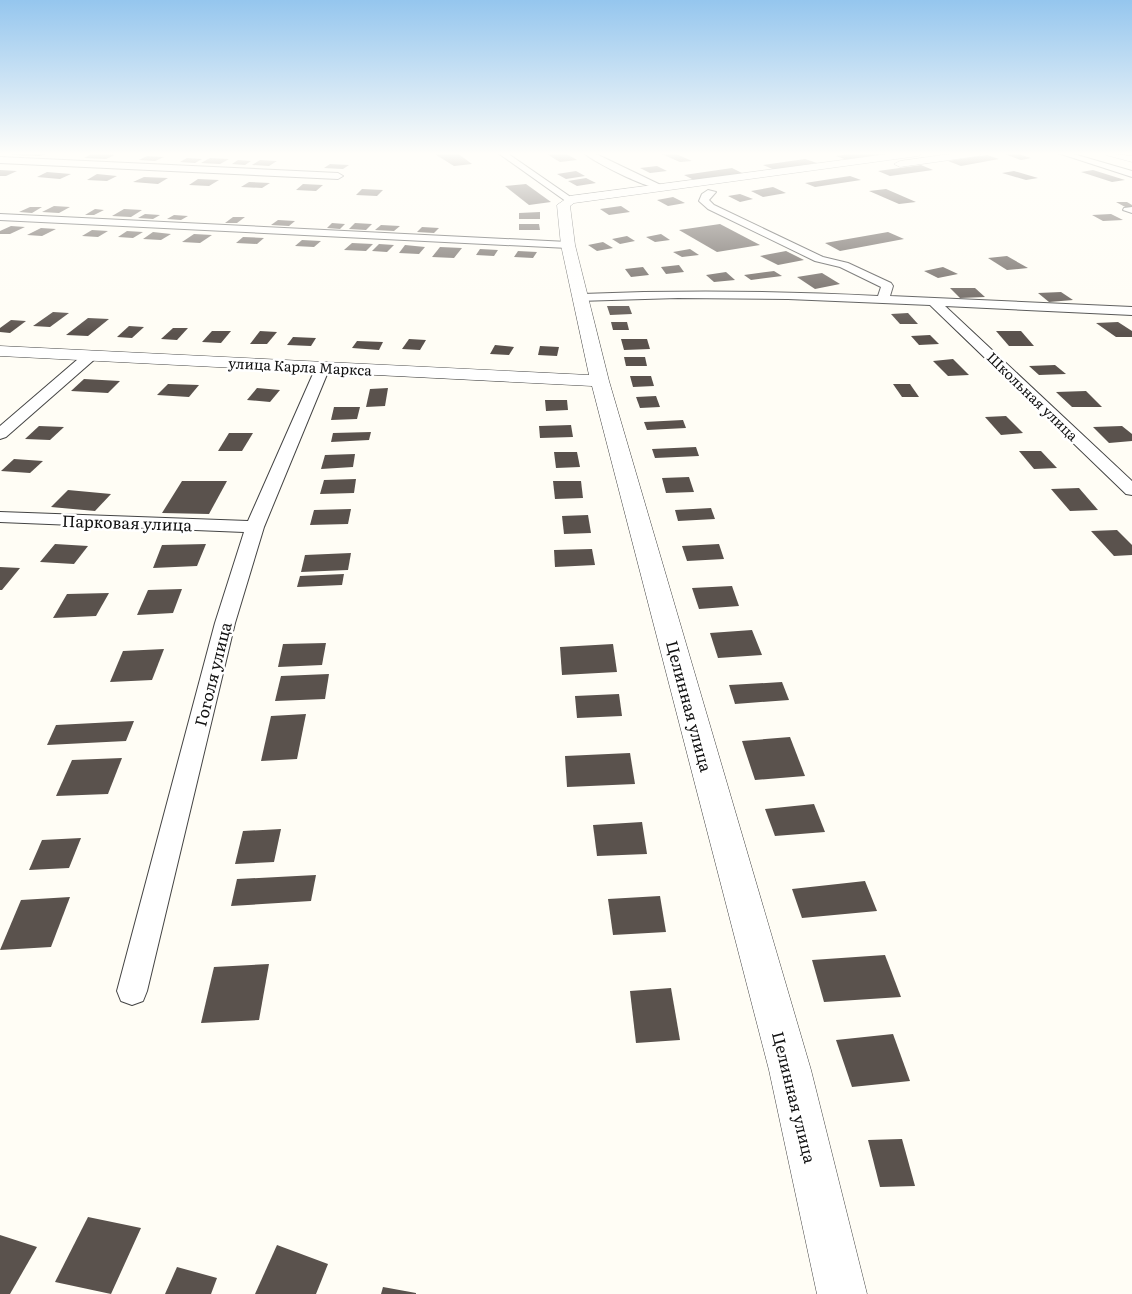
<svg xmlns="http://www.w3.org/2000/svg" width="1132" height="1294" viewBox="0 0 1132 1294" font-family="Literata,serif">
  <rect width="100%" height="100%" fill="#fffdf5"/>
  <g fill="#5a524d">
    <path d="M16,153H48L40,156L11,155Z"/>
    <path d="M93,153L115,155L106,159L84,158Z"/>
    <path d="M433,153H457L472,164L454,166Z"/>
    <path d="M545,153H565L577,160L560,162Z"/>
    <path d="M659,153H674L692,161L680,162Z"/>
    <path d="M857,153H888V154L847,160L836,156Z"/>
    <path d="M1002,153H1015L1031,158L1021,160Z"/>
    <path d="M987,155L999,159L961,166L948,161Z"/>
    <path d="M147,156L164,157L155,161L139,160Z"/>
    <path d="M187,158L202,159L195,163L180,162Z"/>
    <path d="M210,158L229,159L220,164L201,163Z"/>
    <path d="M805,159L817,163L775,170L763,165Z"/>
    <path d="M238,160L251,161L245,165L232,164Z"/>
    <path d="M260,160L277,161L269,166L252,165Z"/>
    <path d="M330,164L349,165L343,169L324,168Z"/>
    <path d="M921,165L933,170L890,176L878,171Z"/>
    <path d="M657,166L667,171L650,173L640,168Z"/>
    <path d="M732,168L744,174L696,181L684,175Z"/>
    <path d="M0,170L17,171L6,176H0Z"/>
    <path d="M1093,170L1125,180L1112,182L1081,172Z"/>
    <path d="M576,171L585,176L566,179L557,174Z"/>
    <path d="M1014,171L1038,178L1026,180L1002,173Z"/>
    <path d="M47,172L71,174L60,179L37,177Z"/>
    <path d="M97,174L117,176L107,181L87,180Z"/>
    <path d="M850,176L861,180L815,187L805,183Z"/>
    <path d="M144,177L168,178L158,184L133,182Z"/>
    <path d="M586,178L596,183L577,186L568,181Z"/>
    <path d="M198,179L219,180L209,186L189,185Z"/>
    <path d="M249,182L270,183L262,188L241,187Z"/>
    <path d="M303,184L323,185L316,191L296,190Z"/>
    <path d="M526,184L551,202L529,205L505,186Z"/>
    <path d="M773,187L786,193L763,197L751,191Z"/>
    <path d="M362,189L383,190L377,196L356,195Z"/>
    <path d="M886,189L916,202L899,204L869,191Z"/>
    <path d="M740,194L753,199L740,202L728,196Z"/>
    <path d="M673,197L685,203L668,206L657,200Z"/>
    <path d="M1116,202H1127L1132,205V208H1127Z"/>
    <path d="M54,206L70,207L59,213L42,212Z"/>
    <path d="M621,206L630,212L609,215L600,209Z"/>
    <path d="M30,207H42L32,213L19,212Z"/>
    <path d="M95,209L104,210L94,215H85Z"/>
    <path d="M124,209L142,210L131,217L112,216Z"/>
    <path d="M540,212V219H519V213Z"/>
    <path d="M145,214L160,215L153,219L138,218Z"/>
    <path d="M1111,214L1123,220L1103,221L1092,215Z"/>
    <path d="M174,215L188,216L181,220L167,219Z"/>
    <path d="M233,217H245L237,223H225Z"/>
    <path d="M278,220L295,221L289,226L271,225Z"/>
    <path d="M332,223L345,224L340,229L327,228Z"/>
    <path d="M355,223L372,224L366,230L349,229Z"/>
    <path d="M519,224H539L540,230H519Z"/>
    <path d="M720,224L760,245L717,252L679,230Z"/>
    <path d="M381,225L400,226L394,231L375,230Z"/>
    <path d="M11,226L25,227L10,234H0V231Z"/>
    <path d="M422,227L439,228L434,233L417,232Z"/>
    <path d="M41,228L56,229L42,236L27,235Z"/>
    <path d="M92,230L108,231L98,237L82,236Z"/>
    <path d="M127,231L143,232L133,238L118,237Z"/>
    <path d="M153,232L171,234L161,240L143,239Z"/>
    <path d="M888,232L904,239L840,251L825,243Z"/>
    <path d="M194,234L212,235L200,243L182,242Z"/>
    <path d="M661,234L670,240L655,242L646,237Z"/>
    <path d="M627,236L635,241L620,244L612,239Z"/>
    <path d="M243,237L264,238L257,244L236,243Z"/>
    <path d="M302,240L321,241L314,247L295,246Z"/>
    <path d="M603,242L613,248L597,251L588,245Z"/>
    <path d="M352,243L373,244L366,251L344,250Z"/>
    <path d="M379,244L394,245L387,252L372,251Z"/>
    <path d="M405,245L425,247L419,254L399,253Z"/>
    <path d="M440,247L462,248L454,258L432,257Z"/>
    <path d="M480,249L498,250L494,256L476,255Z"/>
    <path d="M690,249L699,255L682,257L673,252Z"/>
    <path d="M518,251L537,252L533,258L514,257Z"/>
    <path d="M786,251L804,260L778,265L760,256Z"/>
    <path d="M1007,256L1028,268L1007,270L988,258Z"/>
    <path d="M679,265L684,272L666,274L661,267Z"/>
    <path d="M643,267L649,275L631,277L625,269Z"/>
    <path d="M943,267L958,274L938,278L924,271Z"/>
    <path d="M774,271L782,276L751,280L744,275Z"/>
    <path d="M726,272L735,280L714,282L706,275Z"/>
    <path d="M822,273L840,284L815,289L797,277Z"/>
    <path d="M950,288H975L985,297L960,298Z"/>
    <path d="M1061,292L1073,300L1049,302L1038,293Z"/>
    <path d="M607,306H629L632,314L610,315Z"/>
    <path d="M53,312L69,313L50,327L33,326Z"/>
    <path d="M908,313L918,324H900L891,314Z"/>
    <path d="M88,318L109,319L88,336L66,335Z"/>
    <path d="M11,320L26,321L10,333L0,332V328Z"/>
    <path d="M611,322H627L629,330H613Z"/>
    <path d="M1118,322L1132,331V337H1116L1096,323Z"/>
    <path d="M129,326L144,327L132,338L117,337Z"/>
    <path d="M173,328H188L177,340L161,339Z"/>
    <path d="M212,331H231L221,343L202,342Z"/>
    <path d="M260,331L277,332L267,344H250Z"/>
    <path d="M996,331H1021L1034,346H1009Z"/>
    <path d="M930,335L939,344L919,345L911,336Z"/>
    <path d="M293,337L316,338L311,346L287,345Z"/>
    <path d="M409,339L426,340L420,350L402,349Z"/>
    <path d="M621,339H647L650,349L624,350Z"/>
    <path d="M357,341L383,342L379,350L352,348Z"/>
    <path d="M495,345L514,347L509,355L490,354Z"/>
    <path d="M540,346L559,347L557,356L538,355Z"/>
    <path d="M624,357H645L647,366H626Z"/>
    <path d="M953,359L969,375L948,376L933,361Z"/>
    <path d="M1055,365L1066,374L1039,375L1029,366Z"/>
    <path d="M630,376H651L654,386L633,387Z"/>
    <path d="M84,379L120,381L108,393L71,391Z"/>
    <path d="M168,384L199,385L189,397L157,395Z"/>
    <path d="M893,384H910L919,397H902Z"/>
    <path d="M257,388L280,390L270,402L247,400Z"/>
    <path d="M388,388L385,406L366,407L370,389Z"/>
    <path d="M1086,391L1102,407H1072L1056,392Z"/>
    <path d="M656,396L660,407L640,408L636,397Z"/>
    <path d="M545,400H567L568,410L546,411Z"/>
    <path d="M334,407H360L357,419L331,420Z"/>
    <path d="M1006,416L1023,433L1001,435L985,417Z"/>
    <path d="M683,420L686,428L647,430L644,422Z"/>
    <path d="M571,425L573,437L540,438L539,426Z"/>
    <path d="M39,426L64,427L50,440L25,439Z"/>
    <path d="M1122,426L1132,434V441L1109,443L1093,427Z"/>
    <path d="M371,432L369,440L331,442L333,433Z"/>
    <path d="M229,433H253L242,451H218Z"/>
    <path d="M696,447L699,456L655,458L652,449Z"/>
    <path d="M1019,451H1041L1057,468L1034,469Z"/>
    <path d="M554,452H577L580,467L556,468Z"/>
    <path d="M355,454L353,467L321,469L325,455Z"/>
    <path d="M14,459L43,461L30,473L1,471Z"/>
    <path d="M689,477L694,492L666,493L662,478Z"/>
    <path d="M356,479L354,493L320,494L324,480Z"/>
    <path d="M182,481H227L209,514L162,513Z"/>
    <path d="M553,481H581L583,498L555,499Z"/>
    <path d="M1079,488L1098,510L1070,511L1051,489Z"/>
    <path d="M68,490L111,494L95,511L51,507Z"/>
    <path d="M711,508L715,519L678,521L675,510Z"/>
    <path d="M351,509L348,524L310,525L314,510Z"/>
    <path d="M588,515L591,533L564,534L562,516Z"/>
    <path d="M1117,530L1132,545V555L1114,556L1091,531Z"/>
    <path d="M55,544L88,546L74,564L40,562Z"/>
    <path d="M206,544L197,566L153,568L162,545Z"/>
    <path d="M719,544L724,559L687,561L682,546Z"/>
    <path d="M592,549L595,565L555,567L554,550Z"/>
    <path d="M351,553L348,570L301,572L305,555Z"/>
    <path d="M0,567L20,568L2,590H0Z"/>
    <path d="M344,574L342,585L297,587L300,576Z"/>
    <path d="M732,586L739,606L699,609L692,588Z"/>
    <path d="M182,589L173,613L137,615L148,590Z"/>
    <path d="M109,593L96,616L53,618L67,594Z"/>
    <path d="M752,630L762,655L718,658L710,633Z"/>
    <path d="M326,643L322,665L278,667L283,644Z"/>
    <path d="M613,644L617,672L562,675L560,647Z"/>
    <path d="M164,649L152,680L110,682L123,651Z"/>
    <path d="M329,674L325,699L275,701L281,676Z"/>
    <path d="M782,682L789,700L735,704L729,685Z"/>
    <path d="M619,694L622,716L577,718L575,696Z"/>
    <path d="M306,714L297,759L261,761L271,716Z"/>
    <path d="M134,721L126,741L47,745L56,725Z"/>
    <path d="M790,737L805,776L755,780L742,741Z"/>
    <path d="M630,753L635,784L567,787L565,756Z"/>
    <path d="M122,758L108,794L56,796L72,760Z"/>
    <path d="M814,804L825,832L775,836L765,809Z"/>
    <path d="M642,822L647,854L597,856L593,825Z"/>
    <path d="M281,829L274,862L235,864L243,831Z"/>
    <path d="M81,838L69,868L29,870L42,840Z"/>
    <path d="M316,875L311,901L231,906L237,879Z"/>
    <path d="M865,881L877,911L802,918L792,889Z"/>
    <path d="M660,896L666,932L613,935L608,899Z"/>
    <path d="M70,897L51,947L0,950L21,900Z"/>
    <path d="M885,955L901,997L824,1002L812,960Z"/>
    <path d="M269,964L259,1020L201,1023L214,967Z"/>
    <path d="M671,988L680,1040L636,1043L630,991Z"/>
    <path d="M893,1034L910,1081L852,1087L836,1040Z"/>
    <path d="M902,1139L915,1186L880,1187L868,1140Z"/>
    <path d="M88,1217L141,1228L111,1294L55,1282Z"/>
    <path d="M0,1235L37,1247L10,1294H0Z"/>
    <path d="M277,1245L328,1264L316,1294H255Z"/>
    <path d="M177,1267L217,1278L211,1294H165Z"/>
    <path d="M383,1287L416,1293V1294H381Z"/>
  </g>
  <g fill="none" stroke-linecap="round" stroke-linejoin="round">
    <defs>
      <g id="minor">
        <path d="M498,153H507L575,200L567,202Z"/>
        <path d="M584,153H594L667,188C658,195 593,162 584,153Z"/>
        <path d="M1058,153H1070L1132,171V177Z"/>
        <path d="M0,157L338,173L343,176L338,179L0,163Z"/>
        <path d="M708,190L716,192L709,200L714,205L823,257L848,263L891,283L893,286L890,296L1132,307V315L945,306L1132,481V495L1126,494L930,305L788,299L678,298L578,301L576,298L578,295L582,294C681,290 779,291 878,296L881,287L840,267L815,261L708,209L699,201L702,194Z"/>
        <path d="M1132,207V213L1123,210L1124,208Z"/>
        <path d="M0,214L568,242L573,245L568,248L0,220Z"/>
        <path d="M90,352L95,353L97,356L95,359L6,437L0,439V426L85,353Z"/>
        <path d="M323,363L330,367L264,527L235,623L147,991L143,1001L132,1005L121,1001L117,991L215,623L244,532L0,522V512L248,521L316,367Z"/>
      </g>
      <g id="tertiary">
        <path d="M896,153H923L918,156L574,203L570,206L575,245L609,381L811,1070L867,1294H817L769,1070L592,386L0,356V346L589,375L561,245L557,205L570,196Z"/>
        <path d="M957,153H983L978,156L900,167L894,164L900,161Z"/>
        <path d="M1105,153L1132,156V162L1106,155Z"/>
      </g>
    </defs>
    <use href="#minor" stroke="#444" stroke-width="2"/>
    <use href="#tertiary" stroke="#444" stroke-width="1"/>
    <use href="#minor" fill="#fff" fill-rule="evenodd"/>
    <use href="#tertiary" fill="#fff" fill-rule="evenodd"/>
  </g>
  <linearGradient id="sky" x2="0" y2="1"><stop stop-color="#95c6ee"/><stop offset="0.46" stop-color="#fffefa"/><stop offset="1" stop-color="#fffefa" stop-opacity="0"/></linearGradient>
  <rect width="1132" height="334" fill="url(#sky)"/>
  <g text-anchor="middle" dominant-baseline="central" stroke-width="5" stroke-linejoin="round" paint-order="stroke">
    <g font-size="14" fill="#111" stroke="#fff">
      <text transform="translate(300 366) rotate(3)">улица Карла Маркса</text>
      <text transform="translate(1033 396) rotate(44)">Школьная улица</text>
    </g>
    <g font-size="16" fill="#111" stroke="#fff">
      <text transform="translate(127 522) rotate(2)">Парковая улица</text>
      <text transform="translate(212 674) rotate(-76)">Гоголя улица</text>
      <text transform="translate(690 706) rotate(75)">Целинная улица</text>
      <text transform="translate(795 1097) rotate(76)">Целинная улица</text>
    </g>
  </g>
</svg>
